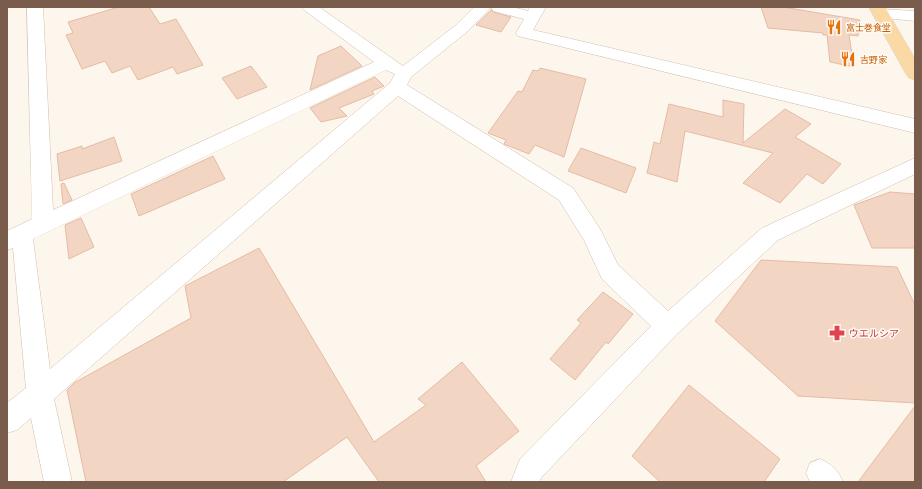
<svg xmlns="http://www.w3.org/2000/svg" width="922" height="489" viewBox="0 0 922 489" font-family="'Golos Text','Noto Sans JP',sans-serif">
  <rect width="100%" height="100%" fill="#fdf6ec"/>
  <g fill="#f3d5c3" stroke="#e6bba3">
    <path d="M119,7H149L160,24L176,19L203,65L177,74L173,67L138,80L130,66L112,73L105,61L82,69L66,35L73,33L68,22Z"/>
    <path d="M761,7H783L860,20L858,36L849,35L854,67L830,62L827,35H823V33L768,28Z"/>
    <path d="M491,10L493,12L511,17L501,32L476,25Z"/>
    <path d="M341,46L362,66L310,90L318,56Z"/>
    <path d="M251,66L267,87L237,99L222,78Z"/>
    <path d="M540,68L586,79L564,157L535,145L529,154L504,144L506,140L488,133L518,91L522,92L533,70L538,71Z"/>
    <path d="M375,77L384,86L372,91L374,94L339,108L347,116L321,122L310,108Z"/>
    <path d="M723,100L744,104L743,143L785,109L811,124L795,137L841,164L823,184L807,174L780,203L743,183L773,153L685,131L677,182L647,173L654,142L660,144L669,104L723,117Z"/>
    <path d="M114,137L122,161L60,181L57,154L82,146V149Z"/>
    <path d="M581,148L636,168L626,193L568,171Z"/>
    <path d="M213,156L225,179L139,216L131,194Z"/>
    <path d="M64,183L72,200L63,204L61,184Z"/>
    <path d="M890,192L915,194V248H872L854,205Z"/>
    <path d="M81,218L94,247L69,259L65,225Z"/>
    <path d="M259,248L374,442L426,405L418,399L462,362L519,431L476,466L486,482H379L347,437L283,482H86L67,390L74,383L191,318L185,286Z"/>
    <path d="M761,260L897,267L915,305V403L798,396L715,321Z"/>
    <path d="M603,292L633,314L608,344L606,342L575,380L550,359L581,323L577,320Z"/>
    <path d="M689,385L780,459L764,482H660L632,456Z"/>
    <path d="M915,406V482H858Z"/>
  </g>
  <g fill="none" stroke-linecap="round" stroke-linejoin="round">
    <defs>
      <g id="minor">
        <path d="M27,7H43L53,210L374,62L304,10L301,7H319L403,66L456,25L474,7H491L468,31L411,77L407,85L573,188L600,229L618,265L668,311L762,228L915,158V174L778,240L677,334L541,478L539,482H511L520,459L651,326L602,279L584,240L559,200L398,96L54,399L72,482H44L31,418L17,430L7,433V403L26,388L13,248L7,250V231L32,219ZM386,70L395,74L390,83L50,369L33,239Z"/>
        <path d="M491,7H512L528,11L530,7H546L533,30L915,119V133L518,36L516,33L524,19L493,11Z"/>
        <path d="M881,9L915,11V21L875,17L873,14L875,11Z"/>
        <path d="M820,459C832,464 838,470 843,482H810L806,473L810,463Z"/>
      </g>
      <path id="major" d="M869,7H885L915,59V80L909,78L906,74Z"/>
    </defs>
    <use href="#minor" stroke="#d1beb0" stroke-width="1"/>
    <use href="#major" stroke="#dad1cd" stroke-width="1"/>
    <use href="#minor" fill="#fff" fill-rule="evenodd"/>
    <use href="#major" fill="#fbd9a5" fill-rule="evenodd"/>
  </g>
  <defs>
    <symbol id="restaurant-bare" viewBox="-9 -9 18 18"><path d="M-5-6h1v4h1v-4h1v4h1v-4h1v5L-1.5 .5V6h-2V.5L-5-1ZM5-6V6H3V1.5H1.5Q1.5-4 5-6Z" fill="#e8710a" stroke="#fffaf3" stroke-width="2.5" paint-order="stroke"/></symbol>
    <symbol id="pharmacy-bare" viewBox="-9 -9 18 18"><path d="M-2-6h4v4h4v4h-4v4h-4v-4h-4v-4h4Z" fill="#e0444e" stroke="#fffaf3" stroke-width="2.5" paint-order="stroke"/></symbol>
  </defs>
  <g fill-rule="evenodd">
    <use href="#restaurant-bare" x="823" y="16" width="22" height="22"/>
    <use href="#restaurant-bare" x="837" y="48" width="22" height="22"/>
    <use href="#pharmacy-bare" x="826" y="322" width="22" height="22"/>
  </g>
  <g text-anchor="middle" dominant-baseline="central" stroke-width="3" stroke-linejoin="round" paint-order="stroke">
    <g font-size="9" fill="#c56008" stroke="#fffaf3" text-anchor="start">
      <text x="846" y="27">富士巻食堂</text>
      <text x="860" y="59">吉野家</text>
    </g>
    <g font-size="10" fill="#be3a42" stroke="#fffaf3" text-anchor="start">
      <text x="849" y="333">ウエルシア</text>
    </g>
  </g>
  <rect width="922" height="489" fill="none" stroke="#7a5c4d" stroke-width="16"/>
</svg>
